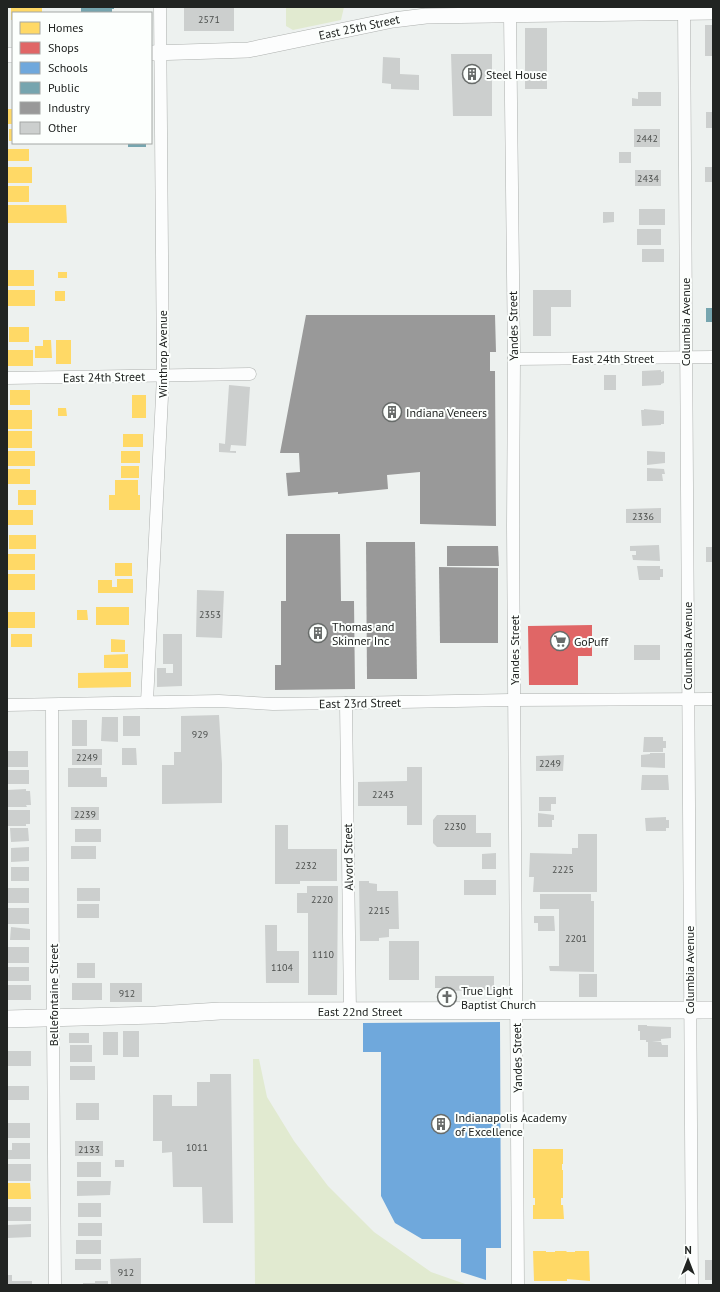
<svg xmlns="http://www.w3.org/2000/svg" width="720" height="1292" viewBox="0 0 720 1292" font-family="'PT Sans',sans-serif">
  <rect width="100%" height="100%" fill="#edf1ef"/>
  <g fill="#e1ead0">
    <path d="M286,7H344L341,20L293,30L286,26Z"/>
    <path d="M253,1059H259L267,1097L294,1141L328,1186L374,1232L431,1272L468,1285H255Z"/>
  </g>
  <g fill="#ffd966">
    <path d="M11,7H42V13H13V20H11Z"/>
    <rect x="7" y="109" width="6" height="15"/>
    <rect x="9" y="129" width="4" height="12"/>
    <rect x="8" y="149" width="21" height="12"/>
    <rect x="7" y="167" width="25" height="16"/>
    <rect x="7" y="186" width="22" height="16"/>
    <path d="M7,205H66L67,223H7Z"/>
    <rect x="7" y="270" width="27" height="16"/>
    <rect x="58" y="272" width="9" height="6"/>
    <rect x="7" y="290" width="28" height="16"/>
    <rect x="55" y="291" width="10" height="10"/>
    <rect x="9" y="327" width="20" height="15"/>
    <path d="M43,340H51L52,358H35V346H43Z"/>
    <rect x="56" y="340" width="15" height="24"/>
    <rect x="7" y="350" width="26" height="16"/>
    <rect x="10" y="390" width="20" height="15"/>
    <rect x="132" y="395" width="14" height="23"/>
    <path d="M58,408H66L67,416H58Z"/>
    <rect x="8" y="410" width="24" height="19"/>
    <rect x="7" y="431" width="25" height="17"/>
    <rect x="123" y="434" width="20" height="13"/>
    <rect x="7" y="451" width="28" height="15"/>
    <rect x="121" y="451" width="19" height="12"/>
    <rect x="121" y="466" width="18" height="12"/>
    <rect x="8" y="469" width="22" height="15"/>
    <path d="M115,480H138V495H140V510H109V495H115Z"/>
    <rect x="18" y="490" width="18" height="15"/>
    <rect x="8" y="510" width="25" height="15"/>
    <rect x="9" y="535" width="27" height="14"/>
    <rect x="8" y="554" width="27" height="16"/>
    <rect x="115" y="563" width="17" height="13"/>
    <rect x="8" y="574" width="27" height="16"/>
    <path d="M117,579H133V593H98V580H112V587H117Z"/>
    <rect x="96" y="607" width="33" height="18"/>
    <path d="M77,610H87L88,620H77Z"/>
    <rect x="7" y="612" width="28" height="16"/>
    <rect x="11" y="634" width="21" height="13"/>
    <path d="M111,639L125,640V652H111Z"/>
    <path d="M128,654V668H104V655Z"/>
    <path d="M131,672V687L78,688V673Z"/>
    <path d="M533,1149H563V1164H562V1170H563V1198H561V1205H563L564,1219H533V1205H535V1198H533Z"/>
    <path d="M7,1183H30L31,1199H7Z"/>
    <path d="M533,1251H546V1252H555V1251H566L567,1252H575V1251H589L590,1281L567,1279V1281H534Z"/>
  </g>
  <path fill="#e06666" d="M592,625V656H578V685H529L528,626Z"/>
  <path fill="#6fa8dc" d="M500,1022L501,1248H486V1280L461,1272V1239H422L395,1223L381,1196V1052H363V1023Z"/>
  <g fill="#76a5af">
    <path d="M81,7H114V9H112V13H81Z"/>
    <rect x="128" y="143" width="18" height="4"/>
    <rect x="706" y="308" width="7" height="14"/>
  </g>
  <g fill="#999">
    <path d="M306,315H495L496,352H490V371H495L496,526L420,524V472L387,475L388,489L338,494V492L288,496L286,473L300,472L299,453H280Z"/>
    <path d="M286,534H340L341,601H354L355,689L275,690V665H281V601H286Z"/>
    <path d="M366,542H415L417,679H367Z"/>
    <path d="M447,546H498L499,566H447Z"/>
    <path d="M439,567L498,568V643H440Z"/>
  </g>
  <g fill="#cccfce">
    <rect x="184" y="7" width="50" height="24"/>
    <rect x="705" y="25" width="8" height="31"/>
    <rect x="525" y="28" width="22" height="61"/>
    <path d="M451,54H492V116H453Z"/>
    <path d="M383,57L400,58V74L419,75V90L391,89V84L382,83Z"/>
    <path d="M638,92H661V106H632V98L638,99Z"/>
    <rect x="706" y="112" width="7" height="16"/>
    <rect x="634" y="129" width="26" height="18"/>
    <rect x="619" y="152" width="12" height="11"/>
    <rect x="705" y="167" width="8" height="15"/>
    <rect x="635" y="170" width="26" height="16"/>
    <rect x="639" y="209" width="26" height="16"/>
    <path d="M603,212H614V222L603,223Z"/>
    <rect x="637" y="229" width="24" height="16"/>
    <rect x="642" y="249" width="22" height="13"/>
    <path d="M533,290H571V307H551V336H533Z"/>
    <path d="M661,370V372L664,371V383L661,384V385L642,386V371Z"/>
    <rect x="604" y="375" width="12" height="15"/>
    <path d="M229,385L250,387L246,446L231,445L230,451H236V453L219,452V443L225,444Z"/>
    <path d="M644,409L664,411V424H661V425L642,426L641,410H644Z"/>
    <path d="M647,451L665,452V463L647,465Z"/>
    <path d="M647,468L664,469L665,474H662L663,481H647Z"/>
    <path d="M661,508V523H626V509Z"/>
    <path d="M659,545L660,561L633,560L632,555H636V551H630V546Z"/>
    <rect x="706" y="547" width="7" height="15"/>
    <path d="M637,566H660V569H663V577H660V580H639Z"/>
    <path d="M197,590L224,591L222,638L196,637Z"/>
    <path d="M163,634H182V686L157,687V668H166V673H173V664H163Z"/>
    <rect x="634" y="645" width="26" height="15"/>
    <path d="M219,715L222,764V803L162,804V765H174V752H181V716Z"/>
    <rect x="123" y="716" width="17" height="20"/>
    <path d="M102,717H118V742L101,741Z"/>
    <rect x="72" y="720" width="15" height="26"/>
    <path d="M644,737H663V741H666V748H663V752H643Z"/>
    <path d="M122,748H136L137,765H122Z"/>
    <rect x="72" y="749" width="30" height="16"/>
    <rect x="7" y="751" width="21" height="16"/>
    <path d="M650,753H665V768L641,767V755L650,754Z"/>
    <path d="M564,755L563,771H536V756Z"/>
    <path d="M407,767H422V825H407V806H358V782L407,781Z"/>
    <path d="M68,768H101V777H107V787H68Z"/>
    <rect x="7" y="770" width="22" height="14"/>
    <path d="M642,775H668L669,790H641Z"/>
    <path d="M26,789V791H30L31,805H26L27,807H7V790Z"/>
    <path d="M539,797H556V804H551V811H539Z"/>
    <rect x="71" y="807" width="28" height="13"/>
    <path d="M7,810H30V824H26V826H7Z"/>
    <path d="M538,813L554,815V820H552V827H538Z"/>
    <path d="M437,815H476V833H491V847H437L433,843V820Z"/>
    <path d="M666,817V820H669V828H666V831H646L645,818Z"/>
    <path d="M275,825H288V849H337V881H300V884H275Z"/>
    <path d="M10,828H28L29,841L11,842Z"/>
    <rect x="75" y="829" width="26" height="13"/>
    <path d="M578,834H597V892H533L534,877H529L530,853L572,854V848H578Z"/>
    <rect x="71" y="846" width="25" height="13"/>
    <path d="M29,847V861L11,862V848Z"/>
    <path d="M496,853V869H482V854Z"/>
    <rect x="11" y="867" width="18" height="14"/>
    <rect x="464" y="880" width="32" height="15"/>
    <path d="M359,881H369V883L377,884V891H398L399,929H389V937L379,938V941H360Z"/>
    <path d="M307,886H338L337,995H308V913H297V893H307Z"/>
    <rect x="7" y="888" width="22" height="15"/>
    <rect x="77" y="888" width="23" height="13"/>
    <path d="M540,894H591V901H594V972L550,971L549,966H559V909H540Z"/>
    <rect x="77" y="904" width="22" height="14"/>
    <rect x="7" y="908" width="22" height="16"/>
    <path d="M534,916H554L555,931H538V923H534Z"/>
    <path d="M265,925H277V951H299V983H266Z"/>
    <path d="M11,927L30,929V940H10Z"/>
    <rect x="389" y="941" width="30" height="39"/>
    <rect x="7" y="947" width="22" height="16"/>
    <rect x="77" y="963" width="18" height="15"/>
    <rect x="7" y="967" width="22" height="14"/>
    <rect x="579" y="974" width="18" height="23"/>
    <path d="M435,976H494V990L444,991V988H435Z"/>
    <rect x="72" y="983" width="30" height="17"/>
    <rect x="110" y="983" width="32" height="19"/>
    <rect x="7" y="985" width="24" height="15"/>
    <path d="M638,1025H647V1026L671,1027V1038L661,1039V1041L652,1042H661L662,1045H668V1057H648V1042H646V1040H640V1031H638Z"/>
    <rect x="123" y="1031" width="16" height="26"/>
    <rect x="103" y="1032" width="15" height="23"/>
    <rect x="69" y="1033" width="20" height="10"/>
    <rect x="70" y="1045" width="22" height="17"/>
    <rect x="7" y="1051" width="24" height="15"/>
    <rect x="70" y="1066" width="25" height="14"/>
    <path d="M210,1074H231L233,1223H203L202,1187H173L172,1152L162,1153V1141H153V1095H172V1106H197V1082H210Z"/>
    <rect x="7" y="1086" width="22" height="14"/>
    <rect x="76" y="1103" width="23" height="17"/>
    <rect x="7" y="1123" width="23" height="15"/>
    <rect x="75" y="1141" width="28" height="15"/>
    <path d="M12,1143H30V1159H7V1150H12Z"/>
    <rect x="115" y="1160" width="9" height="7"/>
    <rect x="77" y="1162" width="24" height="15"/>
    <rect x="8" y="1164" width="23" height="17"/>
    <path d="M77,1181H111L110,1195L77,1196Z"/>
    <rect x="78" y="1203" width="23" height="14"/>
    <rect x="7" y="1207" width="24" height="14"/>
    <rect x="78" y="1223" width="24" height="13"/>
    <path d="M31,1224V1237L7,1238V1225Z"/>
    <rect x="76" y="1240" width="25" height="14"/>
    <path d="M141,1258V1285H111L110,1259Z"/>
    <rect x="75" y="1259" width="26" height="11"/>
    <rect x="705" y="1260" width="8" height="20"/>
    <path d="M7,1275H12V1281H32V1285H7Z"/>
    <path d="M95,1281H108V1285H83V1283H95Z"/>
  </g>
  <g fill="none" stroke-linecap="round" stroke-linejoin="round">
    <defs>
      <g id="minor">
        <path d="M684,7L692,1285"/>
        <path d="M510,15L514,359L513,526L518,1285"/>
        <path d="M514,359L713,357"/>
        <path d="M7,378L250,374"/>
        <path d="M147,702L163,376L160,7"/>
        <path d="M346,703L350,1011"/>
        <path d="M7,705L219,701L273,704L346,703L514,700L713,699"/>
        <path d="M52,705L53,1024L55,1285"/>
      </g>
      <g id="tertiary">
        <path d="M151,53L248,50L393,20L426,16L713,12"/>
        <path d="M7,55H13"/>
      </g>
      <path id="secondary" d="M7,1019L156,1015L220,1011L713,1010"/>
    </defs>
    <use href="#minor" stroke="#adb0ae" stroke-width="13"/>
    <use href="#tertiary" stroke="#adb0ae" stroke-width="16"/>
    <use href="#secondary" stroke="#adb0ae" stroke-width="18"/>
    <use href="#minor" stroke="#fcfdfd" stroke-width="12"/>
    <use href="#tertiary" stroke="#fcfdfd" stroke-width="15"/>
    <use href="#secondary" stroke="#fcfdfd" stroke-width="17"/>
  </g>
  <defs>
    <symbol id="building-ring" viewBox="-11 -11 22 22"><circle r="9.5" fill="#fcfffd" stroke="#686c6a" stroke-width="1.5"/><path d="M-4-6H4V6H1V3H-1V6H-4ZM-2.5-4.3h1.7v1.8h-1.7ZM.8-4.3h1.7v1.8H.8ZM-2.5-1h1.7V.8h-1.7ZM.8-1h1.7V.8H.8Z" fill="#686c6a"/></symbol>
    <symbol id="supermarket-ring" viewBox="-11 -11 22 22"><circle r="9.5" fill="#fcfffd" stroke="#686c6a" stroke-width="1.5"/><path d="M-6-5.5h2.5l.6 2H6L4.5 2H-2.5L-4.4-4H-6ZM-1.5 3.2a1.3 1.3 0 1 0 .1 0ZM3 3.2a1.3 1.3 0 1 0 .1 0Z" fill="#686c6a"/></symbol>
    <symbol id="church-ring" viewBox="-11 -11 22 22"><circle r="9.5" fill="#fcfffd" stroke="#686c6a" stroke-width="1.5"/><path d="M-1.2-6h2.4v3.5h3.3v2.4h-3.3V6h-2.4V-.1h-3.3v-2.4h3.3Z" fill="#686c6a"/></symbol>
  </defs>
  <g fill-rule="evenodd">
    <use href="#building-ring" x="461" y="63" width="22" height="22"/>
    <use href="#building-ring" x="381" y="401" width="22" height="22"/>
    <use href="#building-ring" x="307" y="622" width="22" height="22"/>
    <use href="#supermarket-ring" x="549" y="630" width="22" height="22"/>
    <use href="#church-ring" x="436" y="986" width="22" height="22"/>
    <use href="#building-ring" x="430" y="1113" width="22" height="22"/>
  </g>
  <g text-anchor="middle" dominant-baseline="central" stroke-width="4" stroke-linejoin="round" paint-order="stroke">
    <g font-size="10" fill="#4c4f4d">
      <text x="209" y="19">2571</text>
      <text x="647" y="138">2442</text>
      <text x="648" y="178">2434</text>
      <text x="643" y="516">2336</text>
      <text x="210" y="614">2353</text>
      <text x="200" y="734">929</text>
      <text x="87" y="757">2249</text>
      <text x="550" y="763">2249</text>
      <text x="383" y="794">2243</text>
      <text x="85" y="814">2239</text>
      <text x="455" y="826">2230</text>
      <text x="306" y="865">2232</text>
      <text x="563" y="869">2225</text>
      <text x="322" y="899">2220</text>
      <text x="379" y="910">2215</text>
      <text x="576" y="938">2201</text>
      <text x="323" y="954">1110</text>
      <text x="282" y="967">1104</text>
      <text x="127" y="993">912</text>
      <text x="197" y="1147">1011</text>
      <text x="89" y="1149">2133</text>
      <text x="126" y="1272">912</text>
    </g>
    <g font-size="12" fill="#212422" stroke="#fcfffd">
      <text transform="translate(359 27) rotate(-12)">East 25th Street</text>
      <text transform="translate(685 322) rotate(-90)">Columbia Avenue</text>
      <text transform="translate(513 326) rotate(-91)">Yandes Street</text>
      <text transform="translate(162 354) rotate(-90)">Winthrop Avenue</text>
      <text x="613" y="358">East 24th Street</text>
      <text transform="translate(104 377) rotate(-1)">East 24th Street</text>
      <text transform="translate(687 646) rotate(-90)">Columbia Avenue</text>
      <text transform="translate(514 650) rotate(-90)">Yandes Street</text>
      <text transform="translate(360 703) rotate(-1)">East 23rd Street</text>
      <text transform="translate(348 857) rotate(-91)">Alvord Street</text>
      <text transform="translate(689 970) rotate(-90)">Columbia Avenue</text>
      <text transform="translate(53 995) rotate(-90)">Bellefontaine Street</text>
      <text x="360" y="1011">East 22nd Street</text>
      <text transform="translate(517 1058) rotate(-91)">Yandes Street</text>
    </g>
    <g font-size="12" fill="#212422" stroke="#fcfffd" text-anchor="start">
      <text x="486" y="74">Steel House</text>
      <text x="406" y="412">Indiana Veneers</text>
      <text x="332" y="626">Thomas and<tspan x="332" dy="14">Skinner Inc</tspan></text>
      <text x="574" y="641">GoPuff</text>
      <text x="461" y="990">True Light<tspan x="461" dy="14">Baptist Church</tspan></text>
      <text x="455" y="1117">Indianapolis Academy<tspan x="455" dy="14">of Excellence</tspan></text>
    </g>
  </g>
  <rect width="720" height="1292" fill="none" stroke="#212422" stroke-width="16"/>
  <rect x="12" y="12" width="140" height="132" fill="#fcfffd" stroke="#a4a7a5"/>
  <rect x="20" y="22" width="20" height="12" fill="#ffd966" stroke="#a4a7a5"/>
  <text x="48" y="32" font-size="12" fill="#212422">Homes</text>
  <rect x="20" y="42" width="20" height="12" fill="#e06666" stroke="#a4a7a5"/>
  <text x="48" y="52" font-size="12" fill="#212422">Shops</text>
  <rect x="20" y="62" width="20" height="12" fill="#6fa8dc" stroke="#a4a7a5"/>
  <text x="48" y="72" font-size="12" fill="#212422">Schools</text>
  <rect x="20" y="82" width="20" height="12" fill="#76a5af" stroke="#a4a7a5"/>
  <text x="48" y="92" font-size="12" fill="#212422">Public</text>
  <rect x="20" y="102" width="20" height="12" fill="#999999" stroke="#a4a7a5"/>
  <text x="48" y="112" font-size="12" fill="#212422">Industry</text>
  <rect x="20" y="122" width="20" height="12" fill="#cccfce" stroke="#a4a7a5"/>
  <text x="48" y="132" font-size="12" fill="#212422">Other</text>
  <g transform="translate(688 1260)" stroke="#fcfffd" stroke-width="3" paint-order="stroke">
  <path d="M0-3L7 15L0 10L-7 15Z" fill="#212422"/>
  <text y="-6" font-size="11" font-weight="bold" text-anchor="middle" fill="#212422">N</text>
  </g>
</svg>
